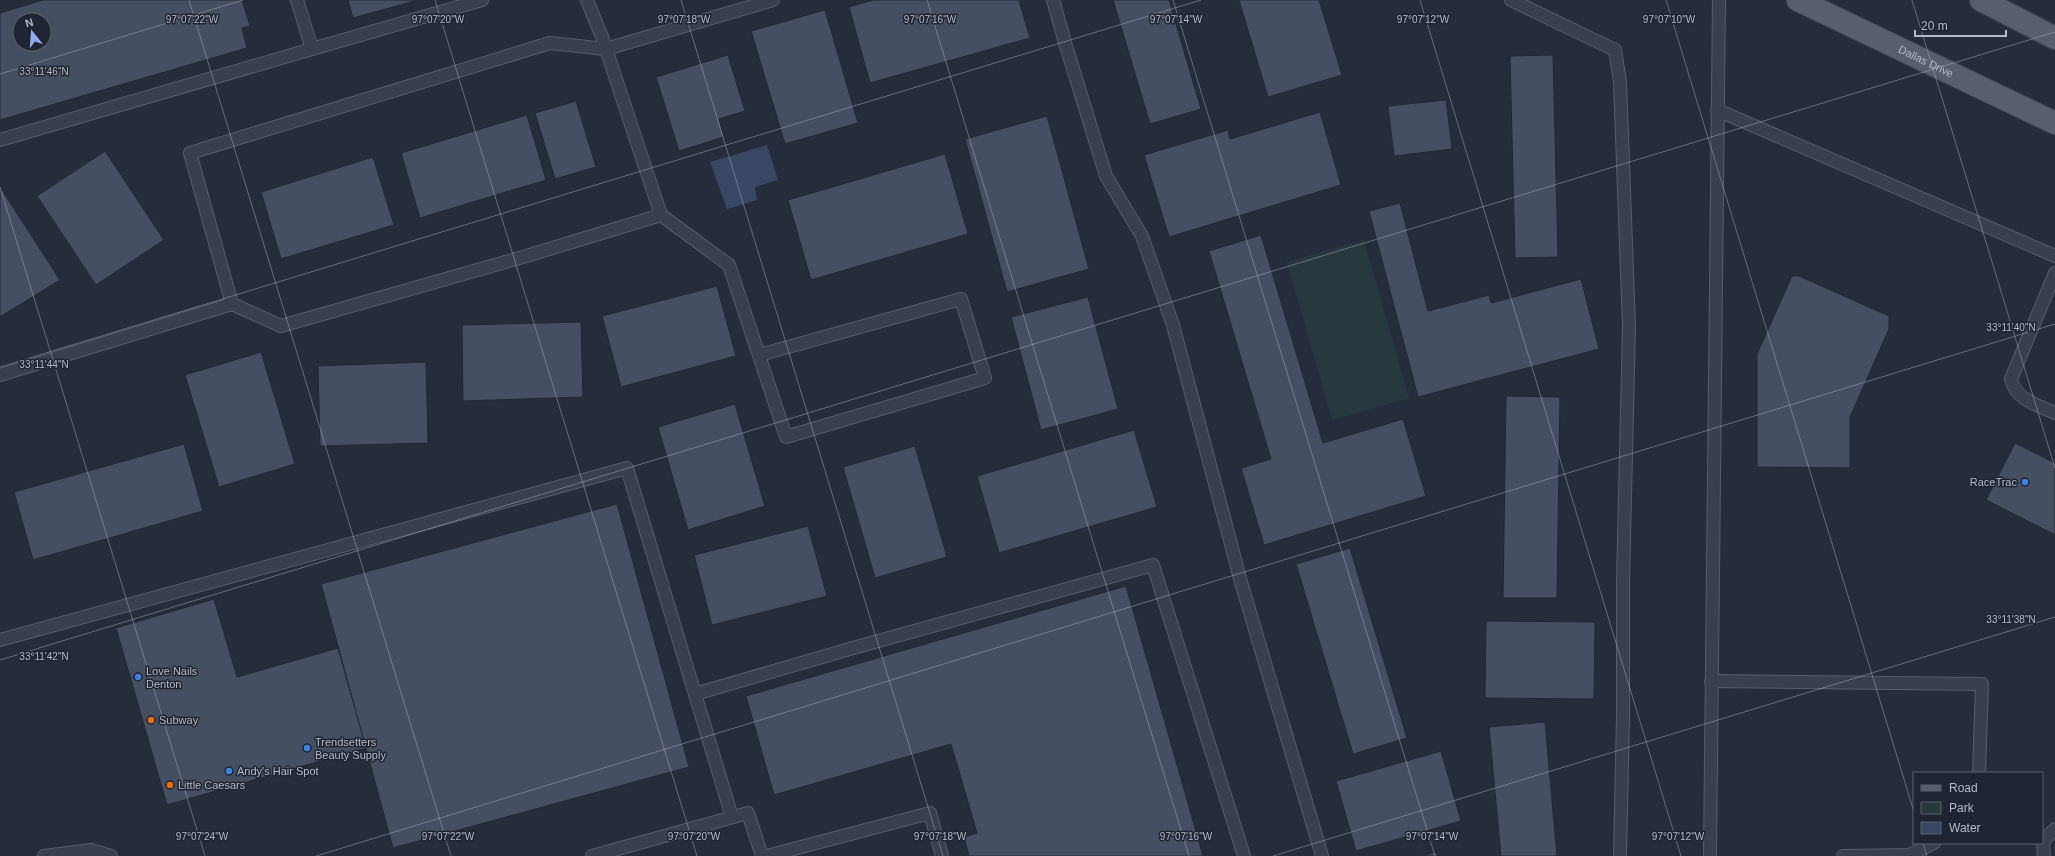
<svg xmlns="http://www.w3.org/2000/svg" width="2055" height="856" viewBox="0 0 2055 856" font-family="Arial,sans-serif">
  <rect width="100%" height="100%" fill="#252d3d"/>
  <path fill="#27393e" d="M1364,240L1409,398L1332,420L1287,262Z"/>
  <path fill="#3a4764" d="M767,145L778,180L755,187L757,200L727,209L710,162Z"/>
  <g fill="#464e61" stroke="#202634" fill-rule="evenodd">
    <path d="M43,0H242L250,26L242,28L247,48L0,120V13ZM20,20H44V44H20Z"/>
    <path d="M348,0H418L353,18Z"/>
    <path d="M873,0H1019L1030,38L870,83L849,7Z"/>
    <path d="M1113,0H1169L1201,109L1150,124Z"/>
    <path d="M1239,0H1319L1342,75L1268,97Z"/>
    <path d="M825,10L858,123L785,144L751,31Z"/>
    <path d="M728,55L745,111L719,119L724,137L679,151L656,77Z"/>
    <path d="M1553,55L1558,257L1515,258L1510,56Z"/>
    <path d="M1446,100L1452,149L1394,156L1388,106Z"/>
    <path d="M576,101L596,167L555,179L535,113Z"/>
    <path d="M1320,112L1341,185L1169,237L1144,155L1228,130L1230,139Z"/>
    <path d="M527,115L546,180L420,218L401,153Z"/>
    <path d="M1047,116L1089,269L1007,292L965,139Z"/>
    <path d="M105,151L164,240L96,285L37,196Z"/>
    <path d="M945,154L968,234L811,280L788,200Z"/>
    <path d="M373,157L394,225L281,259L261,192Z"/>
    <path d="M0,187L60,280L0,317Z"/>
    <path d="M1400,203L1428,311L1489,295L1491,303L1581,279L1599,349L1418,397L1369,211Z"/>
    <path d="M1261,235L1323,443L1403,419L1426,496L1264,545L1241,468L1271,459L1209,251Z"/>
    <path d="M1792,276H1799L1889,316V329L1850,417V468L1757,467V354Z"/>
    <path d="M717,286L736,356L621,387L602,316Z"/>
    <path d="M1088,297L1118,409L1041,430L1011,317Z"/>
    <path d="M581,322L583,397L463,401L462,325Z"/>
    <path d="M261,352L295,464L219,487L185,375Z"/>
    <path d="M426,362L428,443L320,446L318,366Z"/>
    <path d="M1506,396L1560,397L1557,598H1503Z"/>
    <path d="M735,404L765,506L688,530L658,427Z"/>
    <path d="M1134,430L1157,507L999,553L977,476Z"/>
    <path d="M2015,443L2055,463V535L1986,500Z"/>
    <path d="M184,444L203,511L33,560L14,492Z"/>
    <path d="M915,446L947,557L875,578L843,467Z"/>
    <path d="M617,504L689,767L393,848L321,584Z"/>
    <path d="M808,526L827,596L712,625L694,555Z"/>
    <path d="M1350,548L1407,738L1353,754L1296,564Z"/>
    <path d="M1126,586L1203,856H969L964,837L977,833L951,744L774,795L746,696Z"/>
    <path d="M214,599L237,677L338,648L366,748L167,805L116,628Z"/>
    <path d="M1486,621L1595,622L1594,699L1485,698Z"/>
    <path d="M1545,722L1557,856H1501L1489,727Z"/>
    <path d="M1441,751L1461,821L1356,851L1336,781Z"/>
    <path d="M1436,852L1438,856H1422Z"/>
  </g>
  <g fill="none" stroke-linecap="round" stroke-linejoin="round">
    <defs>
      <g id="service">
        <path d="M297,0L312,49L482,0"/>
        <path d="M1053,0L1066,46L1106,176L1142,236L1173,325L1241,582L1322,856"/>
        <path d="M1511,0L1615,50L1620,82L1629,326L1623,582V715L1620,856"/>
        <path d="M1717,110L2055,256"/>
        <path d="M0,140L312,49"/>
        <path d="M661,215L729,265L786,437L985,378L961,299L759,355"/>
        <path d="M2055,273L2011,379C2016,400 2037,405 2055,413"/>
        <path d="M232,304L190,153L550,43L606,49L773,0"/>
        <path d="M0,375L232,304L281,326L523,257L661,215L602,37L587,0"/>
        <path d="M0,640L627,468L732,817"/>
        <path d="M1711,681L1982,684L1979,773"/>
        <path d="M695,694L853,648L1153,565L1244,856"/>
        <path d="M44,856L91,850L111,856"/>
        <path d="M592,856L748,813L762,856"/>
        <path d="M767,856L930,813L942,856"/>
        <path d="M1710,856L1719,0"/>
        <path d="M1843,856L1909,855L1934,843"/>
        <path d="M2044,856L2043,841L2055,829"/>
      </g>
      <g id="primary">
        <path id="s1" d="M1798,0L2055,123"/>
        <path d="M1981,0L2055,38"/>
      </g>
    </defs>
    <use href="#service" stroke="#575d6b" stroke-width="14"/>
    <use href="#primary" stroke="#424856" stroke-width="24"/>
    <use href="#service" stroke="#393f4d" stroke-width="12"/>
    <use href="#primary" stroke="#575e6d" stroke-width="22"/>
  </g>
  <path fill="none" stroke="#b5bac8" stroke-width="1" stroke-opacity="0.45" d="M189,0L451,856M435,0L697,856M681,0L943,856M927,0L1189,856M1173,0L1435,856M1420,0L1681,856M1666,0L1914,812M1912,0L2055,468M0,74L243,0M0,187L205,856M0,367L1201,0M0,660L2055,32M1923,843L1927,856M316,856L2055,324M1273,856L2055,617"/>
  <g fill="#3f7fe0" stroke="#1e2432" stroke-width="1.5">
    <circle cx="2025" cy="482" r="4"/>
    <circle cx="138" cy="677" r="4"/>
    <circle cx="307" cy="748" r="4"/>
    <circle cx="229" cy="771" r="4"/>
  </g>
  <g fill="#e8710a" stroke="#1e2432" stroke-width="1.5">
    <circle cx="151" cy="720" r="4"/>
    <circle cx="170" cy="785" r="4"/>
  </g>
  <g text-anchor="middle" dominant-baseline="central" stroke-width="3" stroke-linejoin="round" paint-order="stroke">
    <g font-size="11" fill="#b5bac8" stroke="#1e2432">
      <text stroke="none"><textPath href="#s1" startOffset="142">Dallas Drive</textPath></text>
    </g>
    <g font-size="11" fill="#b5bac8" stroke="#1e2432" text-anchor="start">
      <text x="2017" y="482" text-anchor="end">RaceTrac</text>
      <text x="146" y="671">Love Nails<tspan x="146" dy="13">Denton</tspan></text>
      <text x="159" y="720">Subway</text>
      <text x="315" y="742">Trendsetters<tspan x="315" dy="13">Beauty Supply</tspan></text>
      <text x="237" y="771">Andy's Hair Spot</text>
      <text x="178" y="785">Little Caesars</text>
    </g>
  </g>
  <g font-size="10" text-anchor="middle" fill="#b5bac8" stroke="#1e2432" stroke-width="3" stroke-linejoin="round" paint-order="stroke">
    <text x="192" y="23">97°07'22"W</text>
    <text x="438" y="23">97°07'20"W</text>
    <text x="684" y="23">97°07'18"W</text>
    <text x="930" y="23">97°07'16"W</text>
    <text x="1176" y="23">97°07'14"W</text>
    <text x="1423" y="23">97°07'12"W</text>
    <text x="1669" y="23">97°07'10"W</text>
    <text x="44" y="75">33°11'46"N</text>
    <text x="2011" y="331">33°11'40"N</text>
    <text x="44" y="368">33°11'44"N</text>
    <text x="2011" y="623">33°11'38"N</text>
    <text x="44" y="660">33°11'42"N</text>
    <text x="202" y="840">97°07'24"W</text>
    <text x="448" y="840">97°07'22"W</text>
    <text x="694" y="840">97°07'20"W</text>
    <text x="940" y="840">97°07'18"W</text>
    <text x="1186" y="840">97°07'16"W</text>
    <text x="1432" y="840">97°07'14"W</text>
    <text x="1678" y="840">97°07'12"W</text>
  </g>
  <rect x="1913" y="772" width="130" height="72" fill="#1e2432" stroke="#5a606e"/>
  <rect x="1921" y="785" width="20" height="6" fill="#575e6d" stroke="#5a606e"/>
  <text x="1949" y="792" font-size="12" fill="#b5bac8">Road</text>
  <rect x="1921" y="802" width="20" height="12" fill="#27393e" stroke="#5a606e"/>
  <text x="1949" y="812" font-size="12" fill="#b5bac8">Park</text>
  <rect x="1921" y="822" width="20" height="12" fill="#3a4764" stroke="#5a606e"/>
  <text x="1949" y="832" font-size="12" fill="#b5bac8">Water</text>
  <g transform="translate(32 32) rotate(343)"><circle r="19" fill="#1e2432" stroke="#5a606e"/>
  <path d="M0-3L7 15L0 10L-7 15Z" fill="#8faaf3"/>
  <text y="-6" font-size="11" font-weight="bold" text-anchor="middle" fill="#b5bac8">N</text>
  </g>
  <path d="M1915 30v6h91v-6" fill="none" stroke="#b5bac8" stroke-width="2"/>
  <text x="1921" y="30" font-size="12" fill="#b5bac8" stroke="#1e2432" stroke-width="3" paint-order="stroke">20 m</text>
</svg>
